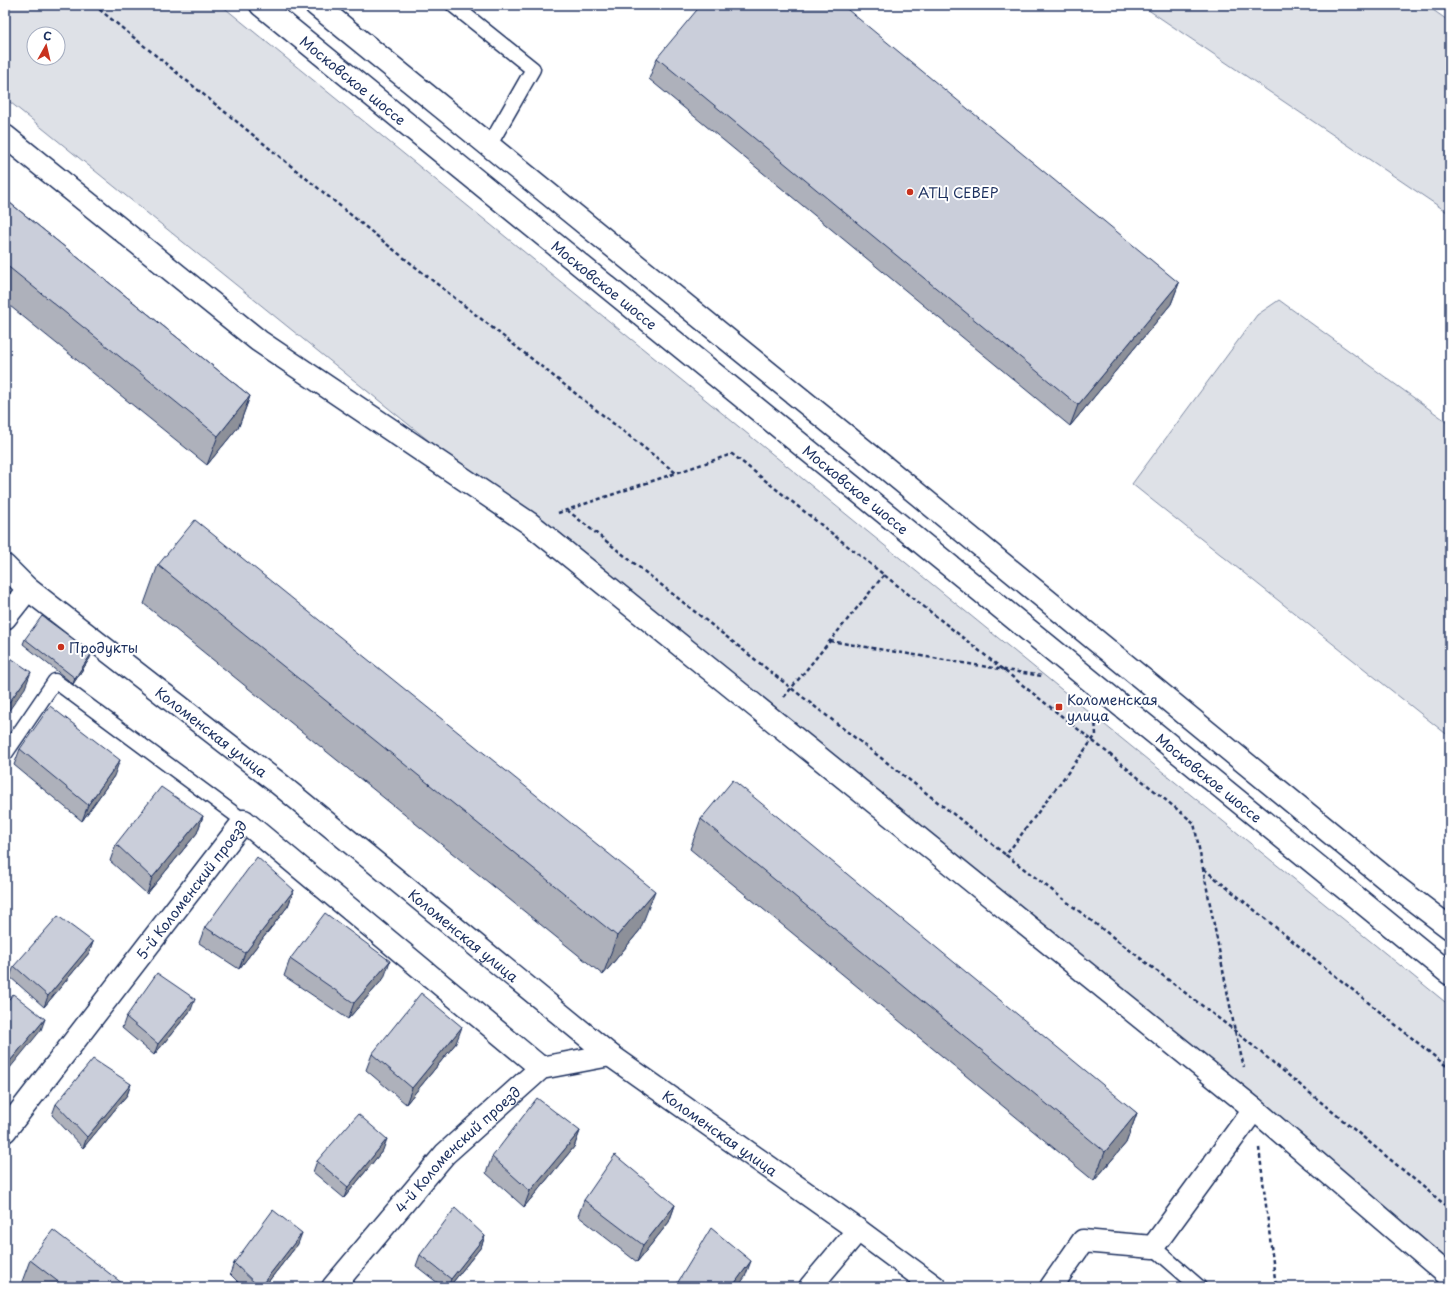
<svg xmlns="http://www.w3.org/2000/svg" width="1455" height="1292" viewBox="0 0 1455 1292" font-family="'Playpen Sans',sans-serif">
  <rect width="100%" height="100%" fill="#fff"/>
  <filter id="ink" filterUnits="userSpaceOnUse"><feTurbulence type="fractalNoise" baseFrequency=".025" numOctaves="2"/><feDisplacementMap in="SourceGraphic" scale="8" xChannelSelector="R" yChannelSelector="G"/><feConvolveMatrix kernelMatrix="1 2 1 2 8 2 1 2 1" color-interpolation-filters="sRGB"/></filter>
  <g filter="url(#ink)">
    <g fill="#dee1e7" stroke="#7c88a2" fill-rule="evenodd">
      <path d="M5,5H221L1450,1006V1267L5,98ZM34,34H58V58H34Z"/>
      <path d="M1141,5H1426L1450,22V214Z"/>
      <path d="M1279,300L1450,424V737L1132,484L1257,315Z"/>
    </g>
    <g fill="none" stroke-linecap="round" stroke-linejoin="round">
      <defs>
        <g id="lane">
          <path d="M453,5L533,69L489,146"/>
          <path d="M5,754L55,681L244,821"/>
          <path d="M1153,1247L1199,1287"/>
        </g>
        <g id="street">
          <path d="M5,136L259,341L529,523L1254,1109L1450,1277"/>
          <path id="s1" d="M5,566L28,589L278,783L610,1055L858,1230L935,1287"/>
          <path d="M5,618L28,589"/>
          <path id="s2" d="M5,1131L244,821L541,1068"/>
          <path id="s3" d="M333,1287L445,1154L541,1068L610,1055"/>
          <path d="M810,1287L858,1230"/>
          <path d="M1051,1287L1083,1241L1153,1247L1254,1109"/>
        </g>
        <g id="primary">
          <path id="s4" d="M261,5L869,500L1450,974"/>
          <path d="M316,5L887,469L1395,886L1450,928"/>
        </g>
      </defs>
      <use href="#lane" stroke="#1b2f5e" stroke-width="17"/>
      <use href="#street" stroke="#1b2f5e" stroke-width="25"/>
      <use href="#primary" stroke="#1b2f5e" stroke-width="25"/>
      <g stroke="#1b2f5e" stroke-width="2.5" stroke-dasharray="4 3" stroke-linecap="butt">
        <path d="M94,5L389,246L676,473L732,454L1108,753L1194,823L1235,1031L1244,1067"/>
        <path d="M567,510L791,688L1006,855"/>
        <path d="M558,513L676,473"/>
        <path d="M830,641L1042,676"/>
        <path d="M784,697L884,575"/>
        <path d="M1095,717L1096,735L1006,855L1235,1031L1450,1209"/>
        <path d="M1204,869L1450,1069"/>
        <path d="M1259,1148L1276,1287"/>
      </g>
      <use href="#lane" stroke="#fff" stroke-width="14"/>
      <use href="#street" stroke="#fff" stroke-width="22"/>
      <use href="#primary" stroke="#fff" stroke-width="22"/>
    </g>
    <g fill="#aeb1bb" stroke="#1b2f5e">
      <path d="M657,58L1179,283L1171,304L1070,426L649,79Z"/>
      <path d="M5,199L250,396L239,426L207,465L5,302Z"/>
      <path d="M158,565L640,930L603,975L144,604Z"/>
      <path d="M25,639L90,658L73,684L23,644Z"/>
      <path d="M20,749L114,776L82,821L14,765Z"/>
      <path d="M203,816L197,833L147,894L110,861L116,844Z"/>
      <path d="M701,819L1137,1113L1126,1143L1094,1181L690,849Z"/>
      <path d="M294,890L288,906L239,969L199,943L205,927Z"/>
      <path d="M93,942L89,953L44,1007L10,977L14,966Z"/>
      <path d="M290,959L384,978L348,1019L284,976Z"/>
      <path d="M191,1010L154,1055L122,1028L126,1017Z"/>
      <path d="M456,1043L406,1104L366,1070L372,1054Z"/>
      <path d="M131,1084L127,1095L83,1148L52,1115L56,1104Z"/>
      <path d="M580,1131L574,1147L524,1207L486,1173L492,1157Z"/>
      <path d="M383,1150L344,1198L313,1172L317,1161Z"/>
      <path d="M584,1200L675,1205L669,1222L637,1262L578,1216Z"/>
      <path d="M485,1236L481,1247L449,1287H443L416,1266L420,1255Z"/>
      <path d="M298,1244L264,1287H243L230,1274L234,1263Z"/>
      <path d="M30,1260L127,1287H20Z"/>
    </g>
    <g fill="#8d9099" stroke="#1b2f5e">
      <path d="M1179,283L1171,304L1070,426L1078,405Z"/>
      <path d="M250,396L239,426L207,465L218,436Z"/>
      <path d="M92,653L90,658L73,684L75,678Z"/>
      <path d="M31,672L25,688L5,716V708Z"/>
      <path d="M120,760L114,776L82,821L88,805Z"/>
      <path d="M203,816L197,833L147,894L152,878Z"/>
      <path d="M294,890L288,906L239,969L245,953Z"/>
      <path d="M655,891L640,930L603,975L617,936Z"/>
      <path d="M93,942L89,953L44,1007L48,996Z"/>
      <path d="M390,961L384,978L348,1019L354,1003Z"/>
      <path d="M195,999L191,1010L154,1055L158,1044Z"/>
      <path d="M45,1019L41,1030L5,1074V1067Z"/>
      <path d="M462,1027L456,1043L406,1104L412,1088Z"/>
      <path d="M131,1084L127,1095L83,1148L87,1137Z"/>
      <path d="M1137,1113L1126,1143L1094,1181L1105,1152Z"/>
      <path d="M580,1131L574,1147L524,1207L530,1191Z"/>
      <path d="M387,1139L383,1150L344,1198L348,1187Z"/>
      <path d="M675,1205L669,1222L637,1262L643,1245Z"/>
      <path d="M302,1233L298,1244L264,1287H260Z"/>
      <path d="M485,1236L481,1247L449,1287H448L451,1279Z"/>
      <path d="M751,1261L745,1277L738,1287H732Z"/>
    </g>
    <g fill="#caceda" stroke="#1b2f5e">
      <path d="M701,5H842L1179,283L1078,405L657,58Z"/>
      <path d="M5,199L250,396L218,436L5,264Z"/>
      <path d="M195,520L655,891L617,936L158,565Z"/>
      <path d="M42,616L92,653L75,678L25,639Z"/>
      <path d="M5,654L31,672L5,708Z"/>
      <path d="M50,706L120,760L88,805L20,749Z"/>
      <path d="M733,780L1137,1113L1105,1152L701,819Z"/>
      <path d="M161,787L203,816L152,878L116,844Z"/>
      <path d="M257,857L294,890L245,953L205,927Z"/>
      <path d="M325,913L390,961L354,1003L290,959Z"/>
      <path d="M58,916L93,942L48,996L14,966Z"/>
      <path d="M157,973L195,999L158,1044L126,1017Z"/>
      <path d="M421,993L462,1027L412,1088L372,1054Z"/>
      <path d="M13,994L45,1019L5,1067V1004Z"/>
      <path d="M93,1059L131,1084L87,1137L56,1104Z"/>
      <path d="M537,1098L580,1131L530,1191L492,1157Z"/>
      <path d="M358,1114L387,1139L348,1187L317,1161Z"/>
      <path d="M615,1155L675,1205L643,1245L584,1200Z"/>
      <path d="M455,1208L485,1236L451,1279L420,1255Z"/>
      <path d="M273,1210L302,1233L260,1287H259L234,1263Z"/>
      <path d="M711,1228L751,1261L732,1287H675Z"/>
      <path d="M53,1230L127,1287H65L30,1260Z"/>
      <path d="M192,1283L197,1287H189Z"/>
    </g>
  </g>
  <g fill="#c8321e" stroke="#fff" stroke-width="1.5">
    <circle cx="910" cy="192" r="4"/>
    <circle cx="61" cy="647" r="4"/>
    <rect x="1055" y="703" width="8" height="8" rx="2"/>
  </g>
  <g text-anchor="middle" dominant-baseline="central" stroke-width="4" stroke-linejoin="round" paint-order="stroke">
    <g font-size="14" fill="#1b2f5e" stroke="#fff">
      <text stroke="none"><textPath href="#s4" startOffset="119">Московское шоссе</textPath></text>
      <text stroke="none"><textPath href="#s4" startOffset="443">Московское шоссе</textPath></text>
      <text stroke="none"><textPath href="#s4" startOffset="767">Московское шоссе</textPath></text>
      <text stroke="none"><textPath href="#s1" startOffset="265">Коломенская улица</textPath></text>
      <text stroke="none"><textPath href="#s4" startOffset="1223">Московское шоссе</textPath></text>
      <text stroke="none"><textPath href="#s2" startOffset="305">5-й Коломенский проезд</textPath></text>
      <text stroke="none"><textPath href="#s1" startOffset="589">Коломенская улица</textPath></text>
      <text stroke="none"><textPath href="#s1" startOffset="913">Коломенская улица</textPath></text>
      <text stroke="none"><textPath href="#s3" startOffset="186">4-й Коломенский проезд</textPath></text>
    </g>
    <g font-size="14" fill="#1b2f5e" stroke="#fff" text-anchor="start">
      <text x="918" y="192">АТЦ СЕВЕР</text>
      <text x="69" y="647">Продукты</text>
      <text x="1067" y="699">Коломенская<tspan x="1067" dy="16">улица</tspan></text>
    </g>
  </g>
  <rect width="1455" height="1292" fill="none" stroke="#fff" stroke-width="20"/>
  <rect x="10" y="10" width="1435" height="1272" fill="none" stroke="#1b2f5e" stroke-width="1.5" filter="url(#ink)"/>
  <g transform="translate(46 46) rotate(8)"><circle r="19" fill="#ffffff" stroke="#a4acbf"/>
  <path d="M0-3L7 15L0 10L-7 15Z" fill="#c8321e"/>
  <text y="-6" font-size="11" font-weight="bold" text-anchor="middle" fill="#1b2f5e">С</text>
  </g>
</svg>
